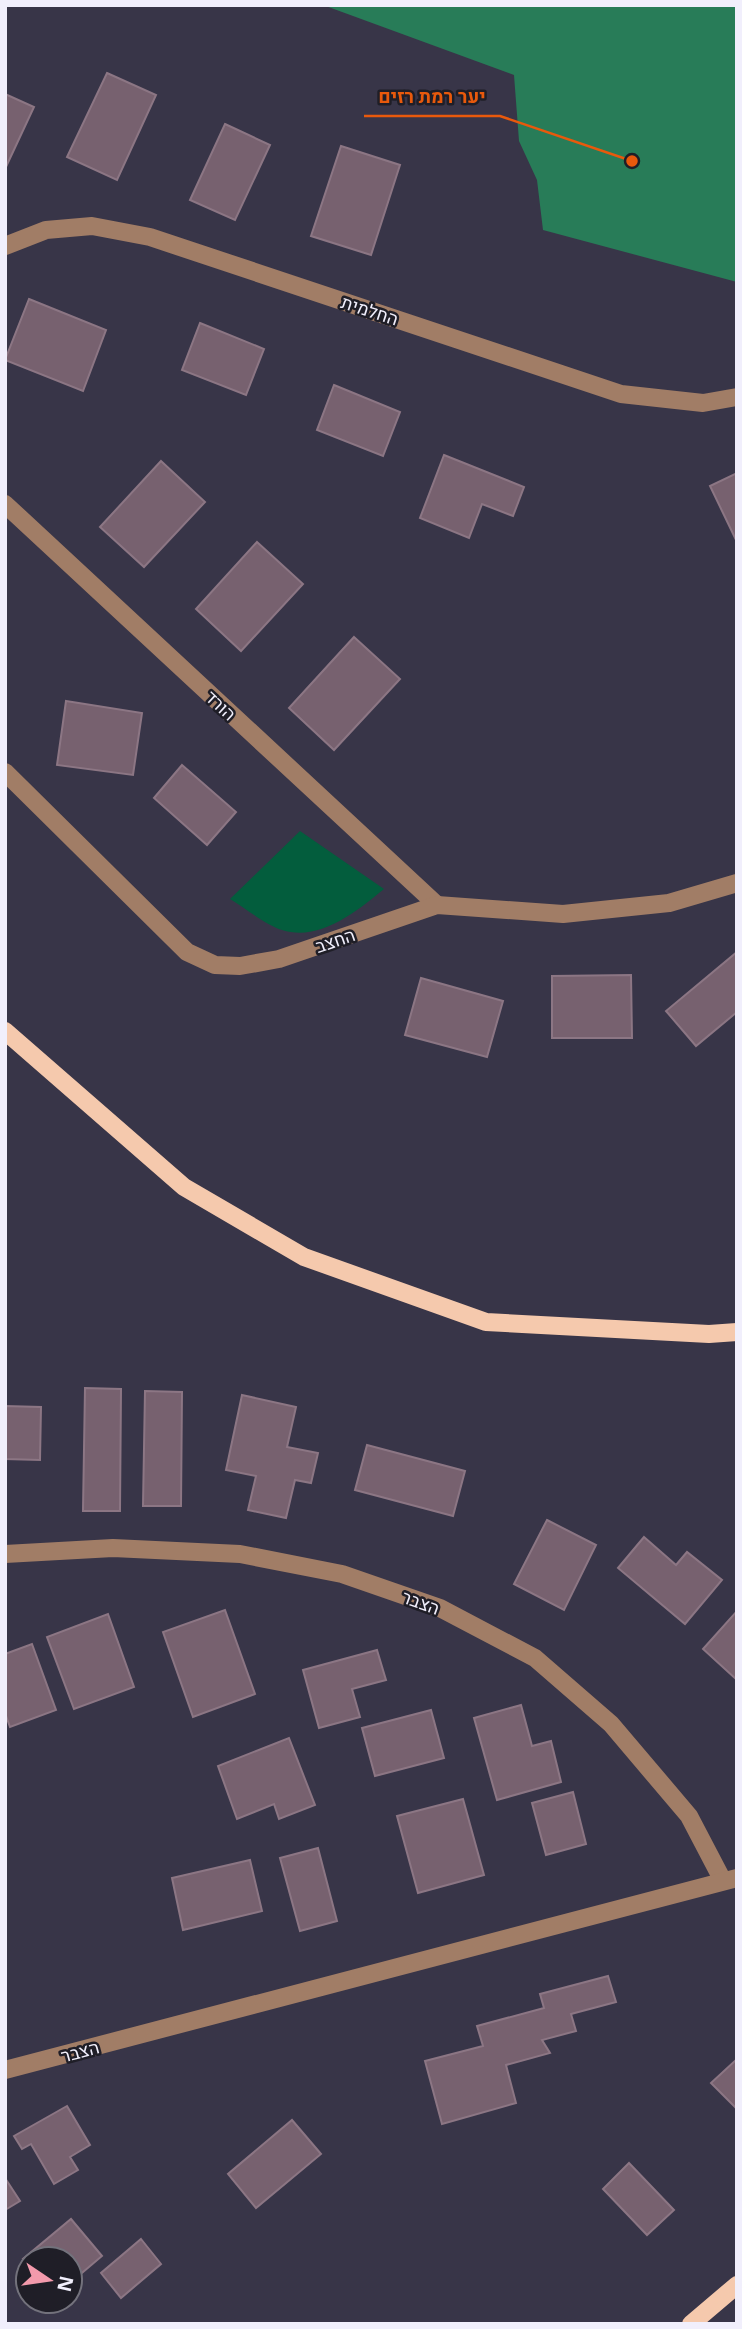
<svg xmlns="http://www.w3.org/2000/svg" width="742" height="2329" viewBox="0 0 742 2329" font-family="'Noto Sans',Heebo,sans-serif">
  <rect width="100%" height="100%" fill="#383548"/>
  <path fill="#035d3d" d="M300,831L384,889C357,911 320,942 282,930C266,925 245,908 230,899Z"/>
  <path fill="#287c58" d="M323,5H737V282L543,230L537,180L519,141L514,75Z"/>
  <g fill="#77616f" stroke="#8c7684" stroke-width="2">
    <path d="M107,73L156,95L117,180L67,157Z"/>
    <path d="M5,94L34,107L5,169Z"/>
    <path d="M225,124L270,145L235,220L190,200Z"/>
    <path d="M341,146L400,165L371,255L311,236Z"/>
    <path d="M29,299L106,330L83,391L5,360Z"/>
    <path d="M200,323L264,349L246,395L182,370Z"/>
    <path d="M334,385L400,412L383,456L317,430Z"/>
    <path d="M444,455L524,487L513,516L482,504L469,538L420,518Z"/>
    <path d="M161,461L205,502L144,567L100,527Z"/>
    <path d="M737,473V542L710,486Z"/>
    <path d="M257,542L303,584L241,651L196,609Z"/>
    <path d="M354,637L400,679L334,750L289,708Z"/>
    <path d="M66,701L142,713L133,775L57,765Z"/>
    <path d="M182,765L236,812L207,845L154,798Z"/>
    <path d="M737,952V1012L696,1046L666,1011Z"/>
    <path d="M631,975L632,1038H552V976Z"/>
    <path d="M421,978L503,1001L487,1057L405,1035Z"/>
    <path d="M85,1388L121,1389L120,1511H83Z"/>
    <path d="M145,1391L182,1392L181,1506H143Z"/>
    <path d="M242,1395L296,1407L287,1447L318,1453L311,1483L295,1480L286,1518L248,1510L256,1476L226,1470Z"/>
    <path d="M5,1406L41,1407L40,1460L5,1459Z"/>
    <path d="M367,1445L465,1471L453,1516L355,1490Z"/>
    <path d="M547,1520L596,1545L564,1610L514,1584Z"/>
    <path d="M644,1537L676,1565L687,1552L722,1580L685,1624L618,1568Z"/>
    <path d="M225,1610L255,1694L193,1717L163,1632Z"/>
    <path d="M737,1611V1680L703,1649Z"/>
    <path d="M108,1614L134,1687L74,1709L47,1637Z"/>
    <path d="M32,1644L56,1710L10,1727L5,1713V1654Z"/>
    <path d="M377,1650L386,1680L352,1689L360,1717L319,1728L303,1670Z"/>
    <path d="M521,1705L532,1746L551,1741L561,1782L497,1800L474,1718Z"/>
    <path d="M431,1710L444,1758L375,1776L362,1728Z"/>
    <path d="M289,1738L315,1805L279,1819L274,1804L237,1819L218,1766Z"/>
    <path d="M573,1792L586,1844L546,1855L532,1803Z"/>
    <path d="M463,1799L484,1875L418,1893L397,1816Z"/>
    <path d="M318,1848L337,1921L300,1931L280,1858Z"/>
    <path d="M250,1860L262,1911L183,1930L172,1878Z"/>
    <path d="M608,1976L616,2002L571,2014L576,2031L542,2040L550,2053L506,2065L516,2103L442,2124L425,2061L483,2046L477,2026L544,2008L540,1994Z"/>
    <path d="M737,2059V2109L711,2083Z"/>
    <path d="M67,2106L90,2145L70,2157L78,2170L54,2184L31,2144L22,2149L14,2136Z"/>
    <path d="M292,2120L321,2154L256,2208L228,2174Z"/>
    <path d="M629,2163L674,2210L647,2235L603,2189Z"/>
    <path d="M5,2178L20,2201L5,2210Z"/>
    <path d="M71,2219L102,2256L70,2283V2259H28V2265L23,2259Z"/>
    <path d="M141,2239L161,2264L121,2298L101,2273Z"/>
  </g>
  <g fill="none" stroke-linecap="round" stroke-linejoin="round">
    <g stroke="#a17d66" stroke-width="18">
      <path d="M5,246L46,230L92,226L150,237L621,394L703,403L737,397"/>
      <path d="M5,504L437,905"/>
      <path d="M5,772L187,952L215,965L240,966L279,959L437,905L563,914L669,903L737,883"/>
      <path d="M5,1554L113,1548L240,1554L342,1574L440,1608L535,1658L611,1724L689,1816L723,1881"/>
      <path d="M5,2070L737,1878"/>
    </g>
    <g stroke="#f5c9ad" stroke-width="18">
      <path d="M5,1031L184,1187L304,1257L486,1322L709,1334L737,1332"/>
      <path d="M691,2324L737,2285"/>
    </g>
  </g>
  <g text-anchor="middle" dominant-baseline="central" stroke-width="5" stroke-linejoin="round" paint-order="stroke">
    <g font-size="18" fill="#f1effc" stroke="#1f1e27">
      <text transform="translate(370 310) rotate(18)">החלמית</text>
      <text transform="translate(221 705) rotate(43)">הורד</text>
      <text transform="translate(335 940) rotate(-19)">החצב</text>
      <text transform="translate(421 1602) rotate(20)">הצבר</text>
      <text transform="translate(80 2051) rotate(-15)">הצבר</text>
    </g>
  </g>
  <path fill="none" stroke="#e8590c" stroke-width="2.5" d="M632 161L500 116H364"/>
  <circle fill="#e8590c" stroke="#1f1e27" stroke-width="2.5" cx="632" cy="161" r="7"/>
  <g font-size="19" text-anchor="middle" font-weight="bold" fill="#e8590c" stroke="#1f1e27" stroke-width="5" stroke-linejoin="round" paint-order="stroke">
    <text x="432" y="103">יער רמת רזים</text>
  </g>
  <rect width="742" height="2329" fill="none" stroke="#f1effc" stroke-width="14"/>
  <g transform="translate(49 2280) rotate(103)"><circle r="33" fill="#1f1e27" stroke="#73727c" stroke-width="2"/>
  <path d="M0-5L12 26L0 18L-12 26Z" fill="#f39aac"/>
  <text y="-10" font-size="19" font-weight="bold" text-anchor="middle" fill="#f1effc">N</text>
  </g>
</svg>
